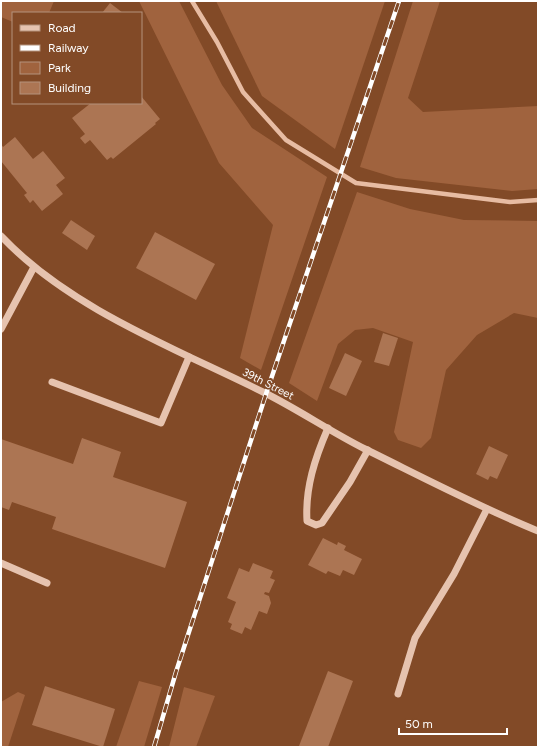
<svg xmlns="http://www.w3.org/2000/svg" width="539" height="748" viewBox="0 0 539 748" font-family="Figtree,sans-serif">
  <rect width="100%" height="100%" fill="#824a27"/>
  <g fill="#a0633e">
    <path d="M1,1H54L49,13H13V22L1,17Z"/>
    <path d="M139,1H179L222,85L252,128L327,177L261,370L240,358L273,225L219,163Z"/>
    <path d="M216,1H385L335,149L262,96Z"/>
    <path d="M413,1H440L408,98L423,112L538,106V189L512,191L396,178L360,167Z"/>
    <path d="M357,192L410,209L464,220L538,221V318L514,313L477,335L446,370L431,438L421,448L398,440L394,432L413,342L373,328L355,330L338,344L317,401L289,383Z"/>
    <path d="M139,681L162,687L144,747H116Z"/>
    <path d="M184,687L215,696L196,747H169Z"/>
    <path d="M18,692L25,695L8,747H1V702Z"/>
  </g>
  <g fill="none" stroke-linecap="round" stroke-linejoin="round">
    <path stroke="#e7bca3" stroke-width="4.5" d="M192,1L217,42L243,92L286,140L356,183L510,202L538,200"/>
  </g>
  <g fill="#ac7553">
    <path d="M110,3L123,13H102Z"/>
    <path d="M141,96L160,119L155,123L156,124L113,159L111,157L107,160L90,140L85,144L80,138L85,134L72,118L91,103H141Z"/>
    <path d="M15,137L33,159L43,151L65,178L56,185L63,194L42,211L33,200L30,203L24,195L27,193L1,161V144L3,147Z"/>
    <path d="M71,220L95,236L87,250L62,233Z"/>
    <path d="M155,232L215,264L196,300L136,268Z"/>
    <path d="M383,333L398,338L389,366L374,362Z"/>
    <path d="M345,353L362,361L346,396L329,388Z"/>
    <path d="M82,438L121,452L113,477L187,502L165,568L52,529L56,517L12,502L9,510L1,507V439L73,464Z"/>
    <path d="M489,446L508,455L497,479L490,476L488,480L476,474Z"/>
    <path d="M323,538L337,545L338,542L346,546L344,550L362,559L354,575L343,570L340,576L328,571L326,574L308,565Z"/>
    <path d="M253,563L273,571L270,578L275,580L269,593L265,592L264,594L269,596L271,603L267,614L259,611L251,630L245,627L242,634L230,629L232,624L228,622L236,602L227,598L239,568L249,572Z"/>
    <path d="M328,671L353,681L328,747H301L299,746Z"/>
    <path d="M45,686L115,709L103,747L32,725Z"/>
  </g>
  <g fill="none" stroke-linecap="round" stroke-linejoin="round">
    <g stroke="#e6c3af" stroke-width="7">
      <path d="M1,236C70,309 177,349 265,393C299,410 331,432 365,449C422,477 479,507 538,531"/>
      <path d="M1,329L34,267"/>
      <path d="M52,382L161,423L189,357"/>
      <path d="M328,428C315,458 305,488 307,521L316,525L322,523L350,482L368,450"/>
      <path d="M1,563L47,583"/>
      <path d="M398,694L415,638L454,574L487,509"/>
    </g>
    <defs>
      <path id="rail" d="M154,747L176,672L266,394L399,1"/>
    </defs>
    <use href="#rail" stroke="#fff" stroke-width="4.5"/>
    <use href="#rail" stroke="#824a27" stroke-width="3" stroke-dasharray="9" stroke-linecap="butt"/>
  </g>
  <g text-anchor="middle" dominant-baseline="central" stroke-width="3.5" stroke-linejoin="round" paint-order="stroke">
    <g font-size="11" fill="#fff" stroke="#824a27">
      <text transform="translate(268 384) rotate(27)">39th Street</text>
    </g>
  </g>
  <rect width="539" height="748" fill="none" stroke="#ffffff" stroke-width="4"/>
  <rect x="12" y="12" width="130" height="92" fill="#824a27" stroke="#b4927d"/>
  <rect x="20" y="25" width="20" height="6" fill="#e6c3af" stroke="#b4927d"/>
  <text x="48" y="32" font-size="12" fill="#ffffff">Road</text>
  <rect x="20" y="45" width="20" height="6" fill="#ffffff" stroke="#b4927d"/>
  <text x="48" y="52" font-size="12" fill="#ffffff">Railway</text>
  <rect x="20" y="62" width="20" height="12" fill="#a0633e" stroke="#b4927d"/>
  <text x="48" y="72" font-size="12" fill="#ffffff">Park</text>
  <rect x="20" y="82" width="20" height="12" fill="#ac7553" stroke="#b4927d"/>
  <text x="48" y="92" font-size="12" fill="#ffffff">Building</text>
  <path d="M399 728v6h108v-6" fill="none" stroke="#ffffff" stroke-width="2"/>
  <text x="405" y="728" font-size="12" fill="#ffffff" stroke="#824a27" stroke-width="3" paint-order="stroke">50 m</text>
</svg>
